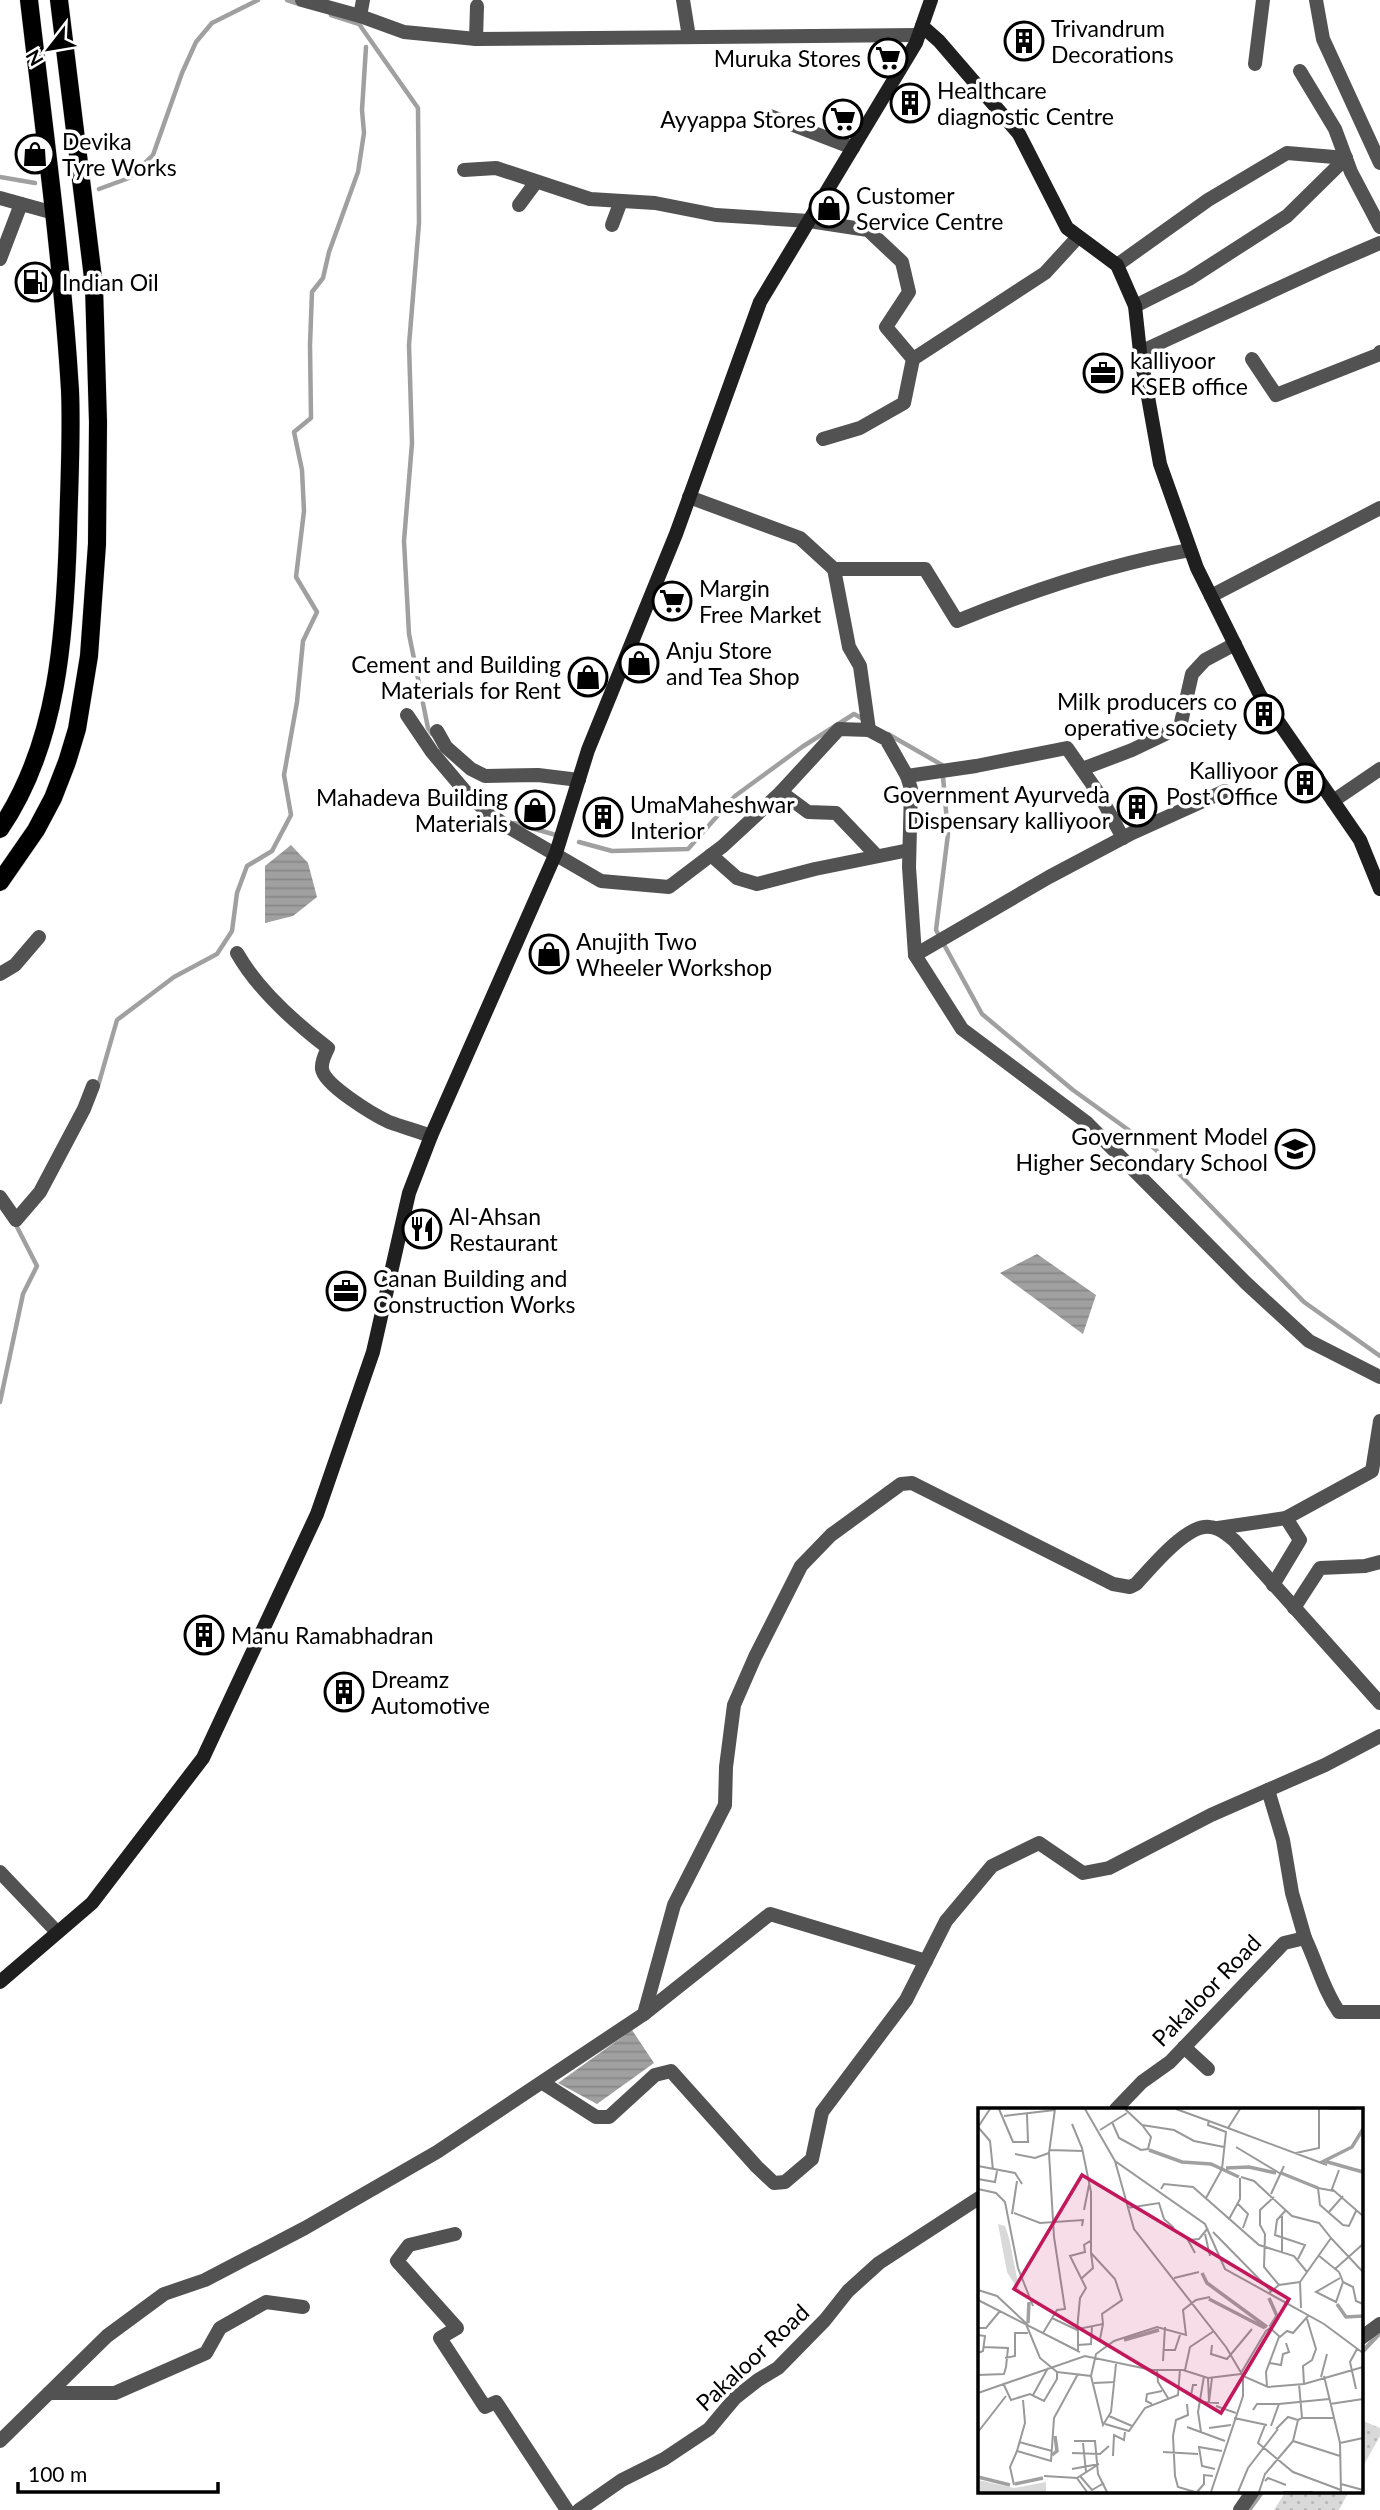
<svg xmlns="http://www.w3.org/2000/svg" width="1380" height="2510" viewBox="0 0 1380 2510" font-family="Lato,sans-serif">
  <defs>
    <pattern id="grass-dots" width="8" height="8" patternUnits="userSpaceOnUse" patternTransform="scale(1.75)"><rect width="8" height="8" fill="#d9d9d9"/><path d="M2 2h.1M6 6h.1" fill="none" stroke="#b8b8b8" stroke-width="1.8" stroke-linecap="round"/></pattern>
    <pattern id="water-rules" width="6" height="5" patternUnits="userSpaceOnUse" patternTransform="scale(1.75)"><rect width="6" height="5" fill="#a0a0a0"/><path d="M0 2.5h6" fill="none" stroke="#888"/></pattern>
  </defs>
  <rect width="100%" height="100%" fill="#fff"/>
  <g fill="url(#grass-dots)">
    <path d="M1361,2420L1380,2428V2436L1361,2470Z"/>
    <path d="M1286,2491H1349L1339,2510H1274Z"/>
  </g>
  <g fill="url(#water-rules)">
    <path d="M291,845L308,863L317,897L293,916L265,923V866Z"/>
    <path d="M1037,1254L1096,1295L1083,1334L1000,1273Z"/>
    <path d="M632,2030L654,2063L597,2104L558,2083Z"/>
  </g>
  <g fill="none" stroke-linecap="round" stroke-linejoin="round">
    <g stroke="#a0a0a0" stroke-width="4.5">
      <path d="M287,0L299,4"/>
      <path d="M331,15L359,24L418,108L419,223L409,345L412,443L404,541L409,634L428,728L432,734"/>
      <path d="M0,177L35,183"/>
      <path d="M99,189L129,178L153,155L182,73L196,42L212,23L258,0"/>
      <path d="M888,734L942,765L948,834L936,930L982,1014L1073,1090L1155,1149L1304,1302L1380,1356"/>
      <path d="M514,823L556,835"/>
      <path d="M579,842L612,851L688,849L735,796L802,747L854,714L865,720"/>
      <path d="M98,1086L117,1020L174,977L217,954L232,931L237,893L247,866L272,851L291,815L284,775L297,702L303,641L317,612L296,577L304,511L302,470L294,432L311,418L310,345L312,292L323,278L329,252L358,172L364,133L362,110L366,47"/>
      <path d="M0,1402L23,1294L37,1266L16,1225L19,1222"/>
      <path d="M1361,2353L1380,2333"/>
      <path d="M1249,2510L1263,2491"/>
    </g>
    <defs>
      <g id="primary">
        <path d="M0,829C58,744 65,634 68,534C69,486 72,438 70,390C62,260 44,130 29,0"/>
        <path d="M0,882L36,830L53,798L67,762L77,729L89,656L97,544L98,422L94,286L59,0"/>
      </g>
    </defs>
    <use href="#primary" stroke="#dbdbdb" stroke-width="19"/>
    <g stroke="#525252" stroke-width="14">
      <path d="M302,0L360,16"/>
      <path d="M363,0L360,16L404,32L476,39L918,35"/>
      <path d="M683,0L689,37"/>
      <path d="M1316,0L1323,39L1380,163"/>
      <path d="M476,39L477,6"/>
      <path d="M1255,64L1263,0"/>
      <path d="M1300,71L1335,129L1351,172L1380,227"/>
      <path d="M770,116L853,148"/>
      <path d="M464,170L496,168L590,199L655,203L716,215L809,221L868,230L902,262L909,292L886,327L913,359L904,403L860,428L823,439"/>
      <path d="M0,198L54,213"/>
      <path d="M519,205L536,182"/>
      <path d="M612,225L621,201"/>
      <path d="M0,259L21,204"/>
      <path d="M1117,265L1208,200L1287,153L1346,158"/>
      <path d="M1135,306L1189,279L1287,216L1346,158"/>
      <path d="M1140,352L1331,264L1380,243"/>
      <path d="M913,359L1045,273L1078,237"/>
      <path d="M1252,359L1276,395L1380,354V352"/>
      <path d="M689,497L800,538L834,569H925L957,621C1033,590 1110,564 1190,550"/>
      <path d="M834,569L849,647L860,666L869,730"/>
      <path d="M1211,596L1380,508"/>
      <path d="M407,715L432,752L470,797L503,824L601,881L669,887L723,846L781,792L839,729L869,730L886,739L907,776L911,789L909,867L915,955L962,1029L1086,1122L1246,1283L1309,1341L1380,1377"/>
      <path d="M437,731L446,747L471,769L485,776L538,775L579,780"/>
      <path d="M1082,769L1132,750L1180,727L1192,674L1205,660L1235,644"/>
      <path d="M907,776L976,766L1067,748L1099,794L1123,838"/>
      <path d="M781,792L808,812L836,813L877,856"/>
      <path d="M1333,801L1380,769"/>
      <path d="M711,855L737,878L757,884L815,869L909,850"/>
      <path d="M237,953C258,990 294,1022 328,1048C325,1054 321,1062 322,1069C324,1085 374,1115 389,1122C403,1127 417,1131 431,1136"/>
      <path d="M915,955L1049,877L1132,833L1225,791"/>
      <path d="M0,974L15,965L39,937"/>
      <path d="M0,1197L16,1220L40,1192L84,1109L93,1086"/>
      <path d="M1218,1528L1286,1518L1372,1471L1380,1421"/>
      <path d="M1273,1585L1300,1540L1286,1518"/>
      <path d="M1294,1608L1320,1568L1365,1566L1380,1562"/>
      <path d="M1268,1790L1283,1840L1292,1893L1305,1938"/>
      <path d="M0,1872L57,1932"/>
      <path d="M644,2014L770,1914L926,1961"/>
      <path d="M1184,2047L1208,2069"/>
      <path d="M543,2083L596,2117H609L655,2075L671,2071L757,2167L774,2183L785,2182L812,2159L822,2112L906,2000L946,1921L992,1866L1039,1843L1083,1873L1109,1868L1211,1815L1325,1765L1380,1736"/>
      <path d="M1116,2109L1142,2082L1170,2062L1284,1943L1305,1938C1317,1963 1323,1989 1339,2012H1380"/>
      <path d="M455,2234L409,2245L397,2261L457,2328L440,2338L485,2407L496,2402L567,2510"/>
      <path d="M1361,2338L1380,2324"/>
      <path d="M49,2393H115L206,2353L220,2328L266,2302L303,2307"/>
      <path d="M0,2441L107,2336L164,2294L205,2280L305,2228L437,2152L644,2014L674,1905L725,1805L726,1767L734,1705L755,1657L801,1566L831,1535L901,1484L912,1483L1113,1584L1130,1587L1136,1584C1151,1568 1182,1530 1204,1527C1216,1525 1225,1533 1234,1540L1380,1703"/>
      <path d="M579,2510L622,2480L664,2459L709,2429L735,2398L758,2380L778,2368L825,2320L848,2291L879,2263L979,2198"/>
      <path d="M1240,2510L1253,2491"/>
    </g>
    <g stroke="#1f1f1f" stroke-width="14">
      <path d="M922,26L939,41L1019,134L1067,228L1117,265L1135,306L1140,352L1160,464L1197,568L1260,695L1360,840L1380,889"/>
      <path d="M0,1982L92,1903L203,1758L317,1514L373,1352L409,1193L431,1136L556,853L588,750L676,534L760,302L916,43L931,0"/>
    </g>
    <use href="#primary" stroke="#000" stroke-width="18"/>
  </g>
  <defs>
    <symbol id="building-ring" viewBox="-11 -11 22 22"><circle r="9.5" fill="#fff" stroke="#000" stroke-width="1.5"/><path d="M-4-6H4V6H1V3H-1V6H-4ZM-2.5-4.3h1.7v1.8h-1.7ZM.8-4.3h1.7v1.8H.8ZM-2.5-1h1.7V.8h-1.7ZM.8-1h1.7V.8H.8Z" fill="#000"/></symbol>
    <symbol id="supermarket-ring" viewBox="-11 -11 22 22"><circle r="9.5" fill="#fff" stroke="#000" stroke-width="1.5"/><path d="M-6-5.5h2.5l.6 2H6L4.5 2H-2.5L-4.4-4H-6ZM-1.5 3.2a1.3 1.3 0 1 0 .1 0ZM3 3.2a1.3 1.3 0 1 0 .1 0Z" fill="#000"/></symbol>
    <symbol id="shop-ring" viewBox="-11 -11 22 22"><circle r="9.5" fill="#fff" stroke="#000" stroke-width="1.5"/><path d="M-5-2.5h2.3a2.7 3.5 0 0 1 5.4 0H5L5.5 6h-11ZM-1.5-2.5h3a1.5 2.3 0 0 0-3 0Z" fill="#000"/></symbol>
    <symbol id="fuel-ring" viewBox="-11 -11 22 22"><circle r="9.5" fill="#fff" stroke="#000" stroke-width="1.5"/><path d="M-5.5-6h7V0h2V4h1.3V-2.5L3-4.5l.8-.8L6-3V5H2.5V1h-1V6h-7ZM-4.2-4.7v3.2H.2V-4.7Z" fill="#000"/></symbol>
    <symbol id="office-ring" viewBox="-11 -11 22 22"><circle r="9.5" fill="#fff" stroke="#000" stroke-width="1.5"/><path d="M-6-3h4V-5.5h4V-3h4V5H-6ZM-1-4.5V-3h2v-1.5ZM-6 0V1H6V0Z" fill="#000"/></symbol>
    <symbol id="school-ring" viewBox="-11 -11 22 22"><circle r="9.5" fill="#fff" stroke="#000" stroke-width="1.5"/><path d="M0-5L7-2L0 1L-7-2ZM-4 1L0 2.5L4 1V4Q0 6-4 4Z" fill="#000"/></symbol>
    <symbol id="restaurant-ring" viewBox="-11 -11 22 22"><circle r="9.5" fill="#fff" stroke="#000" stroke-width="1.5"/><path d="M-5-6h1v4h1v-4h1v4h1v-4h1v5L-1.5 .5V6h-2V.5L-5-1ZM5-6V6H3V1.5H1.5Q1.5-4 5-6Z" fill="#000"/></symbol>
  </defs>
  <g fill-rule="evenodd">
    <use href="#building-ring" x="1002" y="19" width="44" height="44"/>
    <use href="#supermarket-ring" x="866" y="36" width="44" height="44"/>
    <use href="#building-ring" x="888" y="81" width="44" height="44"/>
    <use href="#supermarket-ring" x="821" y="97" width="44" height="44"/>
    <use href="#shop-ring" x="13" y="132" width="44" height="44"/>
    <use href="#shop-ring" x="807" y="186" width="44" height="44"/>
    <use href="#fuel-ring" x="13" y="260" width="44" height="44"/>
    <use href="#office-ring" x="1081" y="351" width="44" height="44"/>
    <use href="#supermarket-ring" x="650" y="579" width="44" height="44"/>
    <use href="#shop-ring" x="617" y="641" width="44" height="44"/>
    <use href="#shop-ring" x="566" y="655" width="44" height="44"/>
    <use href="#building-ring" x="1242" y="692" width="44" height="44"/>
    <use href="#building-ring" x="1283" y="761" width="44" height="44"/>
    <use href="#building-ring" x="1115" y="785" width="44" height="44"/>
    <use href="#shop-ring" x="513" y="788" width="44" height="44"/>
    <use href="#building-ring" x="581" y="795" width="44" height="44"/>
    <use href="#shop-ring" x="527" y="932" width="44" height="44"/>
    <use href="#school-ring" x="1273" y="1127" width="44" height="44"/>
    <use href="#restaurant-ring" x="400" y="1207" width="44" height="44"/>
    <use href="#office-ring" x="324" y="1269" width="44" height="44"/>
    <use href="#building-ring" x="182" y="1613" width="44" height="44"/>
    <use href="#building-ring" x="322" y="1670" width="44" height="44"/>
  </g>
  <g text-anchor="middle" dominant-baseline="central" stroke-width="7" stroke-linejoin="round" paint-order="stroke">
    <g font-size="23" fill="#000" stroke="#fff" text-anchor="start">
      <text x="1051" y="28">Trivandrum<tspan x="1051" dy="26">Decorations</tspan></text>
      <text x="861" y="58" text-anchor="end">Muruka Stores</text>
      <text x="937" y="90">Healthcare<tspan x="937" dy="26">diagnostic Centre</tspan></text>
      <text x="816" y="119" text-anchor="end">Ayyappa Stores</text>
      <text x="62" y="141">Devika<tspan x="62" dy="26">Tyre Works</tspan></text>
      <text x="856" y="195">Customer<tspan x="856" dy="26">Service Centre</tspan></text>
      <text x="62" y="282">Indian Oil</text>
      <text x="1130" y="360">kalliyoor<tspan x="1130" dy="26">KSEB office</tspan></text>
      <text x="699" y="588">Margin<tspan x="699" dy="26">Free Market</tspan></text>
      <text x="666" y="650">Anju Store<tspan x="666" dy="26">and Tea Shop</tspan></text>
      <text x="561" y="664" text-anchor="end">Cement and Building<tspan x="561" dy="26">Materials for Rent</tspan></text>
      <text x="1237" y="701" text-anchor="end">Milk producers co<tspan x="1237" dy="26">operative society</tspan></text>
      <text x="1278" y="770" text-anchor="end">Kalliyoor<tspan x="1278" dy="26">Post Office</tspan></text>
      <text x="1110" y="794" text-anchor="end">Government Ayurveda<tspan x="1110" dy="26">Dispensary kalliyoor</tspan></text>
      <text x="508" y="797" text-anchor="end">Mahadeva Building<tspan x="508" dy="26">Materials</tspan></text>
      <text x="630" y="804">UmaMaheshwar<tspan x="630" dy="26">Interior</tspan></text>
      <text x="576" y="941">Anujith Two<tspan x="576" dy="26">Wheeler Workshop</tspan></text>
      <text x="1268" y="1136" text-anchor="end">Government Model<tspan x="1268" dy="26">Higher Secondary School</tspan></text>
      <text x="449" y="1216">Al-Ahsan<tspan x="449" dy="26">Restaurant</tspan></text>
      <text x="373" y="1278">Canan Building and<tspan x="373" dy="26">Construction Works</tspan></text>
      <text x="231" y="1635">Manu Ramabhadran</text>
      <text x="371" y="1679">Dreamz<tspan x="371" dy="26">Automotive</tspan></text>
    </g>
    <g font-size="23" fill="#000" stroke="#fff">
      <text transform="translate(1206 1990) rotate(-46)">Pakaloor Road</text>
      <text transform="translate(752 2357) rotate(-43)">Pakaloor Road</text>
    </g>
  </g>
  <g transform="translate(978 2108)">
    <rect width="385" height="385" fill="#fff"/>
    <path d="M20,116L27,118L31,130L42,185L29,164Z" fill="#d9d9d9"/>
    <path d="M0,372L36,380L68,374V384H0Z" fill="#d9d9d9"/>
    <path fill="none" stroke="#a0a0a0" stroke-width="3.5" d="M385,21L374,39L346,53L385,64M171,42L204,54L233,56L261,69M248,60L271,59L298,65M303,65L340,80M224,165L229,175L289,219M291,190L299,208L292,219M231,191L287,220M359,196L368,209L385,208M50,215L51,194M146,232L181,222M74,347L79,343L77,328M0,369L32,377M37,376L65,370"/>
    <path fill="none" stroke="#999" stroke-width="2" d="M21,1L35,34H50L49,6M107,1L137,53L227,116L247,161L346,216L385,245M147,1L164,17L196,22L216,33L246,39M198,1L250,20L262,1M351,1H378M26,8L77,2M134,14L141,30L163,42L170,41L173,29L164,17M94,16L104,40L113,84V145L137,171L144,192L124,206L125,216L100,221V243M0,19L12,33L15,62M0,19L12,1M250,20L349,57M122,22L149,5M258,39L303,66M71,42L105,43M318,45L341,40V1M37,46L57,50L71,45M137,53L156,121L248,239L265,268L290,279L326,276L385,259M0,58L37,65L44,76M361,62L354,81L385,108M263,69L276,73L314,108L341,115L353,130M0,71L17,74L19,63M0,81L18,85L27,94L40,160L55,198M183,81L186,76L215,79L281,137L316,148L329,164M356,83L340,80L342,97L365,117L371,118L378,103M293,86L306,58M296,89L282,102V117L287,126L286,159L301,177M228,90L244,61L248,24L230,17L231,12M260,96L270,106L265,120M149,100L181,95L186,111L196,120M106,102L111,77M308,102L299,112L297,127L327,137L320,151M351,104L365,88M36,105L62,115L105,112L104,118M34,106L39,73M304,108V144M251,111L262,91V70M235,124L293,183M227,126L232,148M217,145L210,132L221,131L230,120M340,147L361,164L365,174L358,194L338,184L362,170M357,161L385,136M104,170L115,160L113,145M196,170L221,164M365,174L375,179L378,193L385,196M0,182L19,188L50,217M291,185L301,177L322,174M0,192L102,244M323,200L322,174L353,130L385,164M74,210L99,222L102,190L108,180L92,148L107,144L106,137L112,133M125,216L122,231L129,237M0,220H8L22,203M65,225L79,202L87,201L76,129L71,45L77,1M0,227L7,228L5,243L0,245M100,237L113,236L114,218M234,237L233,246L249,251L274,221M186,242H197L202,227M27,250L37,248V225H50M185,253L187,219M292,255L303,257L305,246L311,244L308,235M179,261L180,274L190,290M207,262L212,239L236,223M79,264L113,268L125,317L133,304L138,256M263,265L288,223L292,220L302,229L309,223L315,225L330,208M0,267L26,266L28,259L30,240L5,239M113,268L118,246L136,233L179,219L208,227L205,202L218,192L232,189M346,268L362,335L363,384M343,269L349,246M230,270L231,294M25,275L33,292L52,286L66,293L79,271V264L62,250L48,216M116,275L137,274M326,276L325,258L334,252L338,241L329,211M219,277H215L213,287L222,294L241,295M289,279L288,264L301,229M378,281L372,254L379,241M0,285L107,248L174,262H205L230,270L263,266M55,287L70,260M45,292L47,315L39,343L73,353L76,310L100,266M231,294L234,270M174,296L168,293L169,286L184,283M209,296L210,307L198,312L195,328L197,368L200,379L217,384M352,296L385,291M238,298L258,305M275,302L279,296H301M131,308L154,318M256,310L289,317M324,310H356M127,316L151,323L167,300L200,287L202,261M287,317L280,335L315,364L363,382M293,318L301,296L351,291M209,319L247,333M231,320L253,317M298,321L310,309L320,312M0,324L28,288M223,324L220,304L226,268M96,333H117L120,366L129,384M315,333L320,312L324,310L321,276M41,334L74,343M105,335L108,364M362,335L385,330M185,344L220,346M94,345L122,346L131,338M135,348L136,327L146,332L147,324M94,361L121,356M237,361L224,358L221,339L244,343M66,368L99,370M102,368L114,382L126,375M287,373L290,370L308,377M363,376L385,382M36,377L32,359L39,343M109,384L99,370L121,356M219,384L226,376V367L235,368M233,384L265,288V269M260,384L270,360L300,321M281,384L287,366L315,333L362,348M305,384H335"/>
    <path fill="#c2185b" fill-opacity="0.15" stroke="#c2185b" stroke-width="3.5" d="M104,67L311,191L243,305L36,181Z"/>
    <rect width="385" height="385" fill="none" stroke="#000" stroke-width="3.5"/>
  </g>
  <g transform="translate(49 49) rotate(239)" stroke="#ffffff" stroke-width="5" paint-order="stroke">
  <path d="M0-5L12 26L0 18L-12 26Z" fill="#000000"/>
  <text y="-10" font-size="19" font-weight="bold" text-anchor="middle" fill="#000000">N</text>
  </g>
  <path d="M18 2482v10h200v-10" fill="none" stroke="#000000" stroke-width="3.5"/>
  <text x="28" y="2482" font-size="21" fill="#000000" stroke="#ffffff" stroke-width="5" paint-order="stroke">100 m</text>
</svg>
